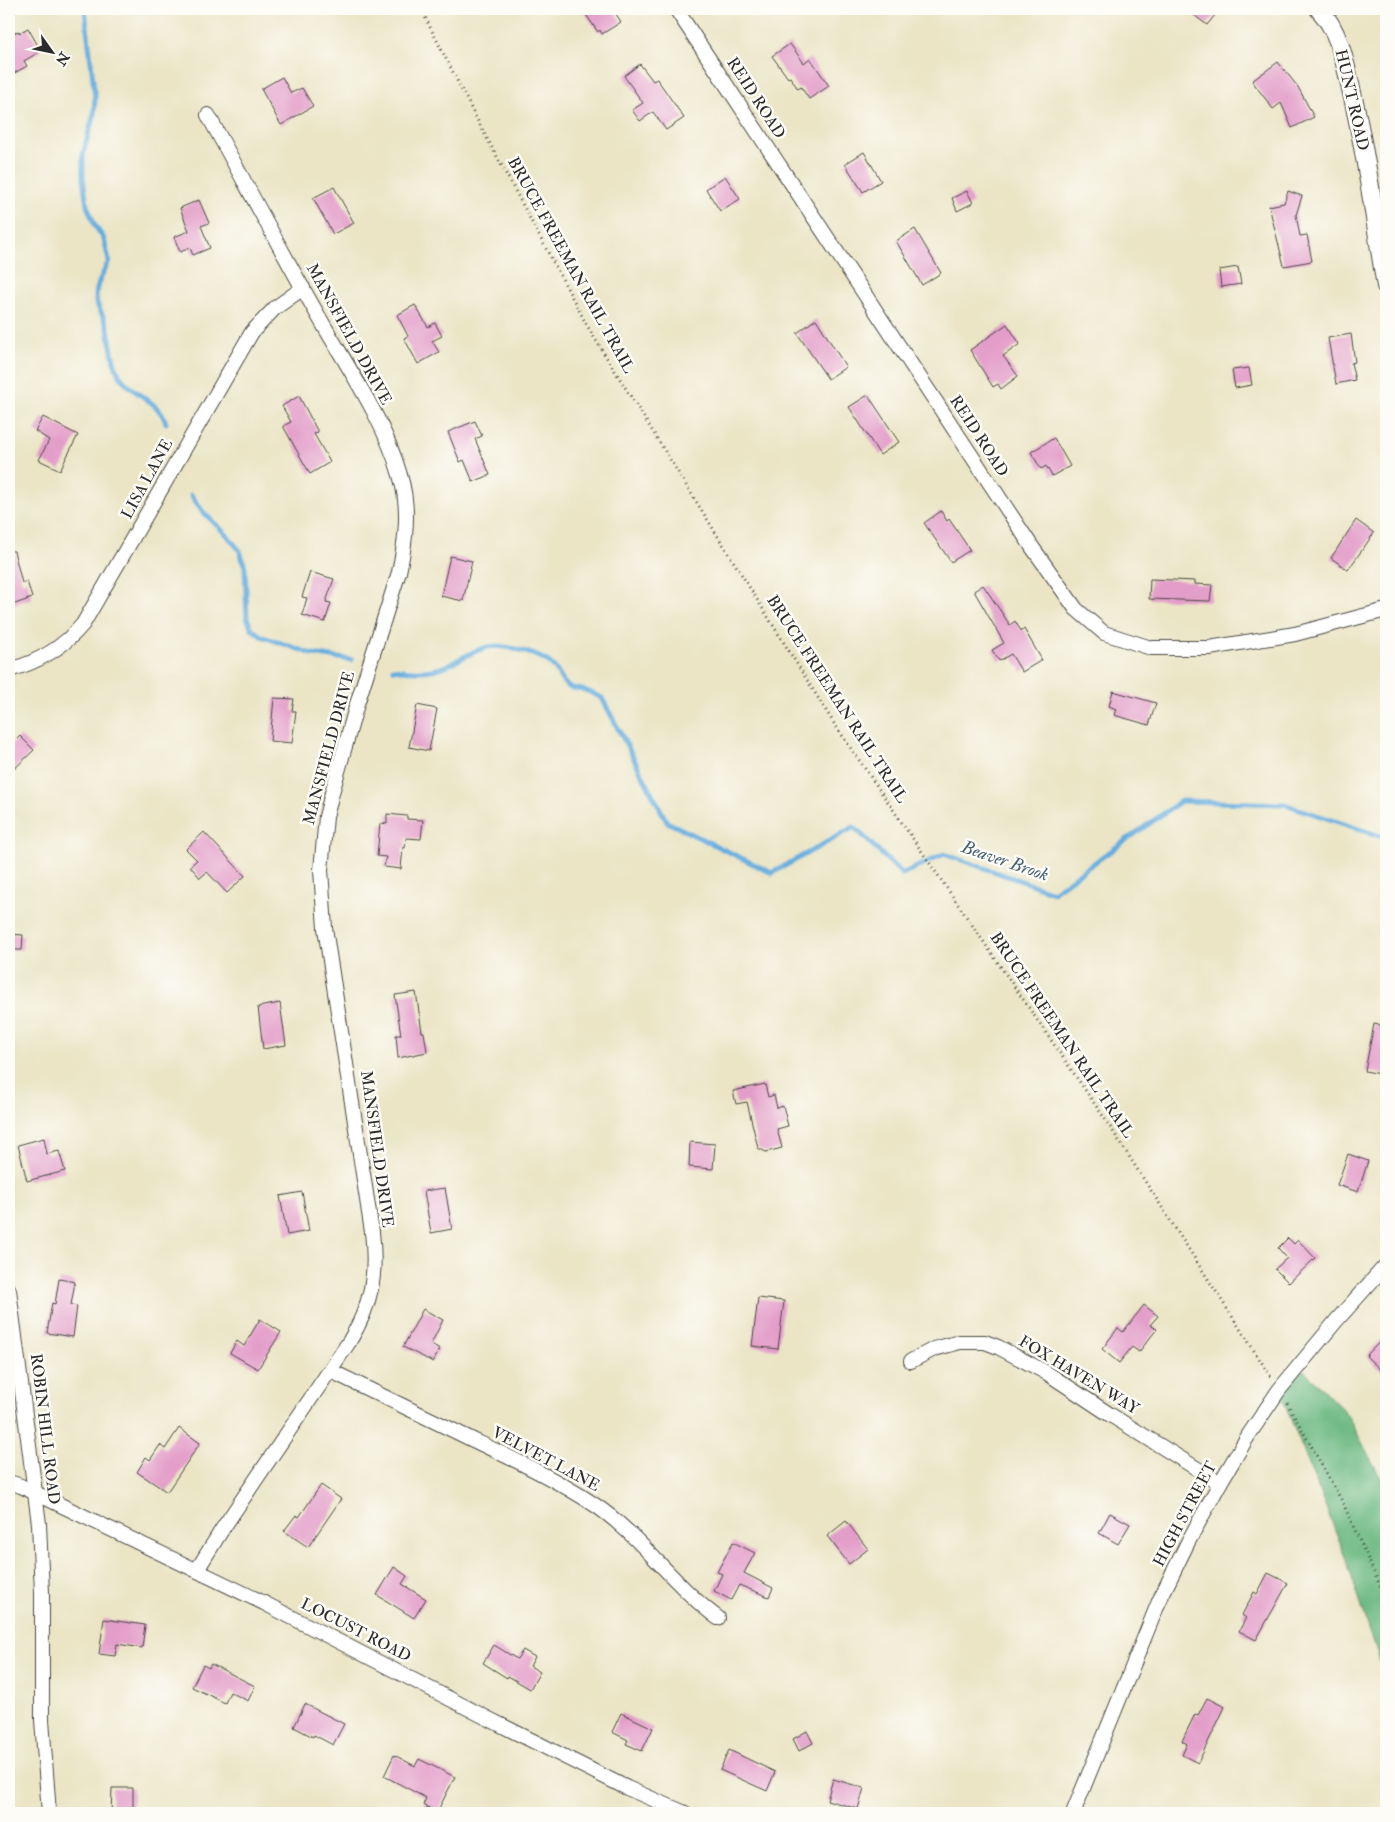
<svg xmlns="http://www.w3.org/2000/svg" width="1395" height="1822" viewBox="0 0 1395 1822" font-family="'IM FELL Double Pica',serif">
  <rect width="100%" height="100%" fill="#fdfcf7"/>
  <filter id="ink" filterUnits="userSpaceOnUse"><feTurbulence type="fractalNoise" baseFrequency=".02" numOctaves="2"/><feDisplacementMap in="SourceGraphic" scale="10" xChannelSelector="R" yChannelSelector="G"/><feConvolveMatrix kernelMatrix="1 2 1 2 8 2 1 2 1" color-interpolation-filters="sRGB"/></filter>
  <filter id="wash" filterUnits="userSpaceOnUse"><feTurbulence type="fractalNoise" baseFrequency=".0096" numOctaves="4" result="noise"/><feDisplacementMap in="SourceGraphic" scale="20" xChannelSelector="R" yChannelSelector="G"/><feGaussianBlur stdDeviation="1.12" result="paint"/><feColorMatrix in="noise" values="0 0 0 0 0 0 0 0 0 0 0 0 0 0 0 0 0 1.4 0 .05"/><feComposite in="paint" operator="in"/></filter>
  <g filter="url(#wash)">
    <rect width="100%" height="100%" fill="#ebe5c6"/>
    <path fill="#6eba83" stroke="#4c7257" d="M1299,1365L1347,1414L1386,1488V1680L1341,1545L1279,1390Z"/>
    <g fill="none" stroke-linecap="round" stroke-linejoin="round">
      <g stroke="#67aede" stroke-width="5">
        <path d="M85,9L95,98L94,114L83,153V178L87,205L95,226L104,239L109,261C104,272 96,284 96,297C96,308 104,315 107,325C112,343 111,365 123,380C137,397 159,401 166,423"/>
        <path d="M191,495L204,513L227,535L240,551L245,567L247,618L252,629L261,636L312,654L352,660"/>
        <path d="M393,669C411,672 429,673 446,666C460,660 473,650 488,647C504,644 542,654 553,666C559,672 561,683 569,687C573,689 579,689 584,690C590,692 596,695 602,698L667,822L772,873L854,827L902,874L944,854L1053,892L1181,801L1284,804L1386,838"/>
      </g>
    </g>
    <g id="blocks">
      <g fill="#e39dc9">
        <path d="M582,9H613L621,22L602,34L600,30L598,32Z"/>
        <path d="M1186,9H1220L1207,25Z"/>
        <path d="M28,28L41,51L24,61L27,66L9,76V33L10,35L18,31L19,33Z"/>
        <path d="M790,44L804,63L810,58L829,86L809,99L801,87L798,89L790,77L788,78L772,56Z"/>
        <path d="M1278,62L1298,87L1314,117L1292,128L1281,103L1273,109L1252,81Z"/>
        <path d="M640,64L653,81L657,79L684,118L666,130L653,112L640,121L632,110L643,103L624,76Z"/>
        <path d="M282,77L291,93L302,88L313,106L281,125L261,89Z"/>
        <path d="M864,152L881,181L863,192L845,164Z"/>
        <path d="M725,176L740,199L720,211L706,189Z"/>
        <path d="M334,187L354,223L333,234L313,198Z"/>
        <path d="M967,191L973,203L957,211L952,198Z"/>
        <path d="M1288,191L1302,196L1296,215L1300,236L1307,235L1312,261L1284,266L1269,206L1284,203Z"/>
        <path d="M199,200L209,223L201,226L210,248L193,255L190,248L180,252L174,237L189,231L180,208Z"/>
        <path d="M915,229L941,273L922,285L896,241Z"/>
        <path d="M1238,267L1241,284L1221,287L1219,270Z"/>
        <path d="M415,305L428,327L435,323L442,336L432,341L439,352L418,364L404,338L408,336L397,315Z"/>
        <path d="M816,319L846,367L828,379L797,333Z"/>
        <path d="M1007,324L1020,344L1003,356L1018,376L1001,389L998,384L993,387L970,350Z"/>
        <path d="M1351,334L1355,362L1351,363L1355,380L1336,384L1328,338Z"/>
        <path d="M1249,368L1252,385L1235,388L1232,370Z"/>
        <path d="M868,395L899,442L880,455L849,407Z"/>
        <path d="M299,396L318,432L314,434L330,462L310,474L283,426L291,422L282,406Z"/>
        <path d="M43,417L78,435L60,470L39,460L49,440L35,431Z"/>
        <path d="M475,421L482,436L475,439L490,475L473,482L464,460L460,462L448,432Z"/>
        <path d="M1054,438L1070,466L1052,476L1046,466L1041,469L1031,452Z"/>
        <path d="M941,511L947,521L949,519L970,550L951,562L924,523Z"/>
        <path d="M1356,520L1374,533L1348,570L1331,558Z"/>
        <path d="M9,551H14L22,583L27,581L32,598L9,606Z"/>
        <path d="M450,556L472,561L463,601L441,596Z"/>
        <path d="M310,572L334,579L326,602L331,603L325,622L302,615L307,598L302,597Z"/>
        <path d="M1150,579L1195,581V584L1212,585L1210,601L1149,599Z"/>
        <path d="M983,585L1010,625L1015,621L1021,631L1024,629L1042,660L1022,672L1011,654L999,661L992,650L1004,643L974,591Z"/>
        <path d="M1113,691L1156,703L1149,725L1114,715L1116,709L1109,706Z"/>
        <path d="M274,698L294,699L292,711H296L292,743L270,741Z"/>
        <path d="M417,705L437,709L429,751L409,747Z"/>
        <path d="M20,736L34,750L9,774V747Z"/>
        <path d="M387,814L407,816V819L423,820L421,839L406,838L405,848L403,847L401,869L384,867L386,857L377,856L380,823L387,824Z"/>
        <path d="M204,832L245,876L227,893L207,872L200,878L190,866L197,860L186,849Z"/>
        <path d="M9,934L23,935L22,950H9Z"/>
        <path d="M416,992L422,1032H424L427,1052L398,1058L396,1035H401L395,995Z"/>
        <path d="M280,1003L286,1045L263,1049L258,1007Z"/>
        <path d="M1374,1024L1386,1026V1075L1365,1071Z"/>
        <path d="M765,1084L768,1097L774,1095L777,1108L783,1106L788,1126L777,1129L782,1148L766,1152L758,1148L747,1102L736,1104L733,1091Z"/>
        <path d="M44,1138L47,1154L59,1151L65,1171L27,1181L18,1145Z"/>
        <path d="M690,1142L715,1144L713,1169L689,1167Z"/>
        <path d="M1348,1154L1368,1161L1358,1192L1337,1185Z"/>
        <path d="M445,1188L452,1229L431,1233L424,1191Z"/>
        <path d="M302,1192L309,1231L287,1235L280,1196Z"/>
        <path d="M1288,1238L1294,1244L1298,1240L1315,1258L1289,1283L1275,1269L1287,1258L1278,1248Z"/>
        <path d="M59,1279L75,1282L71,1305L77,1306L73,1337L47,1333L52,1303L55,1304Z"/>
        <path d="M758,1298L784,1301L778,1349L752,1346Z"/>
        <path d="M1144,1305L1158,1316L1150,1325L1157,1329L1139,1352L1132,1347L1119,1363L1102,1349L1118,1328L1123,1332Z"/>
        <path d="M423,1309L443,1320L431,1344L440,1349L433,1362L403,1347Z"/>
        <path d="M260,1319L281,1332L258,1369L230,1353L237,1341L244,1346Z"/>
        <path d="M1386,1335V1375L1366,1356Z"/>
        <path d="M179,1428L200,1443L167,1492L137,1472L146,1457L150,1460L160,1445L165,1449Z"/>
        <path d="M321,1485L341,1499L308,1547L284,1531L296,1515L299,1517Z"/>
        <path d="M1110,1513L1130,1524L1118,1544L1099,1533Z"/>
        <path d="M846,1521L868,1549L849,1564L827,1536Z"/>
        <path d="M733,1542L755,1553L744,1573L773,1588L769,1597L739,1585L731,1600L714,1591L722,1574L717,1572Z"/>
        <path d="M394,1567L407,1576L402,1584L426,1599L414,1618L377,1595Z"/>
        <path d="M1268,1573L1288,1583L1256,1640L1239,1631L1246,1618L1242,1615L1254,1592L1257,1594Z"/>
        <path d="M104,1619L145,1625L142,1648L117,1644L115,1656L99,1654Z"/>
        <path d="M494,1645L517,1659L523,1650L535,1657L530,1666L540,1672L530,1689L508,1676L507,1678L483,1663Z"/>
        <path d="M211,1664L255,1686L248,1701L230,1692L225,1703L192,1687L203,1665L209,1668Z"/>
        <path d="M1207,1698L1225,1707L1198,1763L1182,1755L1187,1744L1182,1741L1195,1714L1198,1715Z"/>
        <path d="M305,1704L344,1724L333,1745L314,1735L313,1737L294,1727Z"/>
        <path d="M621,1713L653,1728L642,1751L626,1744L628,1740L612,1732Z"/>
        <path d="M807,1731L813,1743L799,1751L793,1739Z"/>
        <path d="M729,1750L775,1772L767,1791L720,1770Z"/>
        <path d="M394,1755L415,1766L419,1759L455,1777L437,1812L423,1805L426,1798L384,1776Z"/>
        <path d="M833,1779L864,1788L858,1809L827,1800Z"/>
        <path d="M112,1788H133V1813H111Z"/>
      </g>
    </g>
  </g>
  <g filter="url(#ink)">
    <use href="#blocks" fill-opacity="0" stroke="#484742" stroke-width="1"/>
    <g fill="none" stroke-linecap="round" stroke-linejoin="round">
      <defs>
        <g id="minor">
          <path d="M676,9L1032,547L1076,609L1104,633L1151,648H1209L1295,634L1386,610"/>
          <path d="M9,670C39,662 63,648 83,624L252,332L275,308L303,288"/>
          <path d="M9,1290L39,1524L42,1593V1720L49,1813"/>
          <path d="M911,1361L934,1349L960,1342H985L998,1347L1047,1373L1109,1414L1220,1483"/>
          <path d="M331,1371C377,1393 424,1416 471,1439C513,1459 556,1479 595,1505C641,1536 673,1585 718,1618"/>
          <path d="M9,1482L21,1486L264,1603L483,1716L627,1788L685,1813"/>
          <path d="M197,1570L223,1528L349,1342C372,1304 377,1275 372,1232L325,928L321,870L326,817L333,789L357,704L399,572C406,540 410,507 400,475C385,422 350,371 323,324C283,255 246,184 208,115"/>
          <path d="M1073,1813L1160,1599L1188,1542L1220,1483L1248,1436L1279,1390L1336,1321L1386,1265"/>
        </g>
        <path id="tertiary" d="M1319,9C1340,32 1345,63 1352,93C1367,157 1375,222 1386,286"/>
      </defs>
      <use href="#minor" stroke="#484742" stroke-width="16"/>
      <use href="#tertiary" stroke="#484742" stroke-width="20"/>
      <g stroke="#484742" stroke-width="3" stroke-dasharray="1 4" stroke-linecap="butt">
        <path d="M421,9L473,112L589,329L835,725L1105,1119L1271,1377"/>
        <path d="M1287,1403L1342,1501L1386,1599"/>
      </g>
      <use href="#minor" stroke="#fff" stroke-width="14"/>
      <use href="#tertiary" stroke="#fff" stroke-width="18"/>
    </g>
  </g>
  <g text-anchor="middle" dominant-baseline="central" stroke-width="5" stroke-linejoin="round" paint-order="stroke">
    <g font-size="16" fill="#2b2b2b" stroke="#fdfcf7">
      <text transform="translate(756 98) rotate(57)">REID ROAD</text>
      <text transform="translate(1352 100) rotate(77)">HUNT ROAD</text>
      <text transform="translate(571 265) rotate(61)">BRUCE FREEMAN RAIL TRAIL</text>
      <text transform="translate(349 334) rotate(61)">MANSFIELD DRIVE</text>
      <text transform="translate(979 436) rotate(57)">REID ROAD</text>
      <text transform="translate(147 479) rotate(-61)">LISA LANE</text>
      <text transform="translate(837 699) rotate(57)">BRUCE FREEMAN RAIL TRAIL</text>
      <text transform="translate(329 748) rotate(-75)">MANSFIELD DRIVE</text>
      <text transform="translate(1062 1035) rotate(56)">BRUCE FREEMAN RAIL TRAIL</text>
      <text transform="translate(377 1149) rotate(82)">MANSFIELD DRIVE</text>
      <text transform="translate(1079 1375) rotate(31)">FOX HAVEN WAY</text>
      <text transform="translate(45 1429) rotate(83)">ROBIN HILL ROAD</text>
      <text transform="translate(546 1459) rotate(28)">VELVET LANE</text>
      <text transform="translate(1185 1514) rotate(-62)">HIGH STREET</text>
      <text transform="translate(356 1630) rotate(27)">LOCUST ROAD</text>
    </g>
    <g font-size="18" font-style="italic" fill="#435f73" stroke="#fdfcf7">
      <text transform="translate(1005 861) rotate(19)">Beaver Brook</text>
    </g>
  </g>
  <rect width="1395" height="1822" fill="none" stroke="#fdfcf7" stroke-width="30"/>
  <g transform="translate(52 52) rotate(123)" stroke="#fdfcf7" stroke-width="4" paint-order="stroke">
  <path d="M0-4L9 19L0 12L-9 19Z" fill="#2b2b2b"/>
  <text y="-8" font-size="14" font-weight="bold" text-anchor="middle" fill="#2b2b2b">N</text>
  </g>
</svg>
